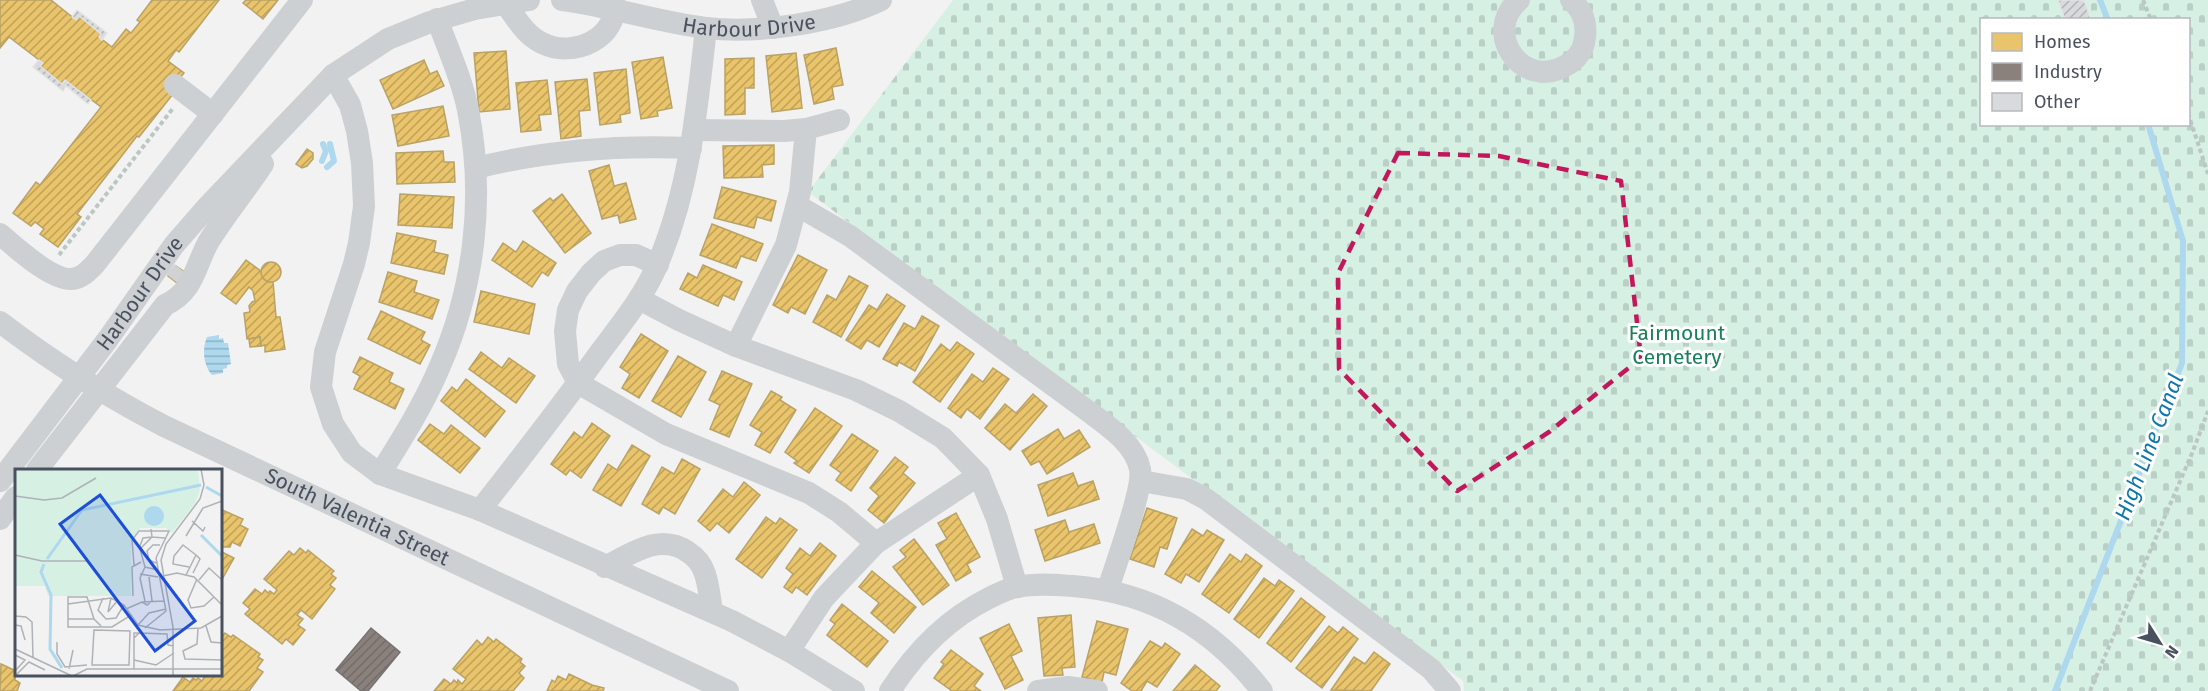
<svg xmlns="http://www.w3.org/2000/svg" width="2208" height="691" viewBox="0 0 2208 691" font-family="'Fira Sans',sans-serif">
  <defs>
    <pattern id="cemetery-stones" width="16" height="16" patternUnits="userSpaceOnUse" patternTransform="scale(1.5)"><rect width="16" height="16" fill="#d7f0e4"/><path d="M2 7V4a2 2 0 0 1 4 0v3zM10 15v-3a2 2 0 0 1 4 0v3z" fill="#bad0c6"/></pattern>
    <pattern id="water-rules" width="6" height="5" patternUnits="userSpaceOnUse" patternTransform="scale(1.5)"><rect width="6" height="5" fill="#add8ee"/><path d="M0 2.5h6" fill="none" stroke="#8fb2c4"/></pattern>
    <pattern id="homes-hatch" width="6" height="6" patternUnits="userSpaceOnUse" patternTransform="scale(1.5)"><rect width="6" height="6" fill="#e9c46a"/><path d="M-1 1l2-2M0 6l6-6M5 7l2-2" fill="none" stroke="#bfa25a"/></pattern>
    <pattern id="industry-hatch" width="6" height="6" patternUnits="userSpaceOnUse" patternTransform="scale(1.5)"><rect width="6" height="6" fill="#8a817c"/><path d="M-1 1l2-2M0 6l6-6M5 7l2-2" fill="none" stroke="#736c69"/></pattern>
    <pattern id="building-hatch" width="6" height="6" patternUnits="userSpaceOnUse" patternTransform="scale(1.5)"><rect width="6" height="6" fill="#d9dadc"/><path d="M-1 1l2-2M0 6l6-6M5 7l2-2" fill="none" stroke="#b2b3b6"/></pattern>
  </defs>
  <rect width="100%" height="100%" fill="#f2f2f2"/>
  <path fill="url(#cemetery-stones)" fill-rule="evenodd" d="M953,0H2208V691H1464L1463,681L808,192ZM1982,20H2188V124H1982Z"/>
  <path fill="url(#water-rules)" d="M219,335V339L223,338L224,343H228L231,364L227,365V368L223,369V373L212,375C203,365 202,348 207,337Z"/>
  <g fill="url(#homes-hatch)" stroke="#b9a266" stroke-width="1.5">
    <path d="M0,0H51L76,20L79,16L101,34L99,37L112,47L126,29L131,33L140,22L137,20L152,0H219L179,52L176,50L168,61L184,73L169,92L173,94L139,137L137,136L77,214L81,217L58,247L40,234L44,229L35,222L31,226L13,213L36,182L40,185L101,107L65,80L62,84L40,66L43,63L9,37L0,48Z"/>
    <path d="M246,0H278L263,19L243,3Z"/>
    <path d="M836,48L843,85L832,87L834,99L814,104L804,55Z"/>
    <path d="M506,51L510,109L479,112L474,53Z"/>
    <path d="M796,53L802,108L772,112L766,56Z"/>
    <path d="M663,57L672,108L657,111L658,116L641,119L632,62Z"/>
    <path d="M754,58V88H745V114L725,115V59Z"/>
    <path d="M424,60L430,74L437,71L444,86L393,109L380,80Z"/>
    <path d="M626,69L630,113L620,115L621,122L600,125L594,73Z"/>
    <path d="M587,79L590,110L579,111L581,136L561,139L555,82Z"/>
    <path d="M547,80L551,114L539,115L541,130L521,132L516,83Z"/>
    <path d="M443,106L449,136L398,146L392,115Z"/>
    <path d="M774,145V164L762,165L763,177L724,178L723,146Z"/>
    <path d="M307,149L313,153V159L307,166L302,168L296,164Z"/>
    <path d="M443,151L444,162H454L455,182L397,184L396,153Z"/>
    <path d="M609,165L614,186L626,183L636,219L620,223L618,215L602,219L589,171Z"/>
    <path d="M722,187L776,201L771,221L757,217L754,228L714,218Z"/>
    <path d="M400,194L454,197L452,228L398,225Z"/>
    <path d="M562,194L591,233L565,253L533,211L550,198L553,201Z"/>
    <path d="M712,224L763,244L756,261L741,256L736,268L700,255Z"/>
    <path d="M397,233L436,241L434,252L448,255L444,274L391,263Z"/>
    <path d="M523,241L556,263L548,276L542,272L532,287L492,260L503,243L516,252Z"/>
    <path d="M798,255L827,270L805,314L791,307L788,313L773,305Z"/>
    <path d="M246,260L262,272L263,278L268,282L273,281L276,317H280L285,349L265,352V345L261,346L260,337L247,339L244,313L250,312L249,306L252,302L255,301L253,291L249,287L236,304L221,293Z"/>
    <circle cx="271" cy="272" r="10"/>
    <path d="M703,265L742,282L734,300L723,295L718,306L680,289L688,273L697,278Z"/>
    <path d="M176,266L189,275L181,286L168,276L175,271Z"/>
    <path d="M388,272L417,281L414,292L439,300L432,319L379,302Z"/>
    <path d="M849,276L868,286L841,337L813,322L827,295L836,300Z"/>
    <path d="M481,291L535,304L529,334L474,322Z"/>
    <path d="M887,294L905,306L879,347L867,340L861,349L846,340L869,305L877,310Z"/>
    <path d="M381,311L425,332L421,340L430,345L420,364L368,339Z"/>
    <path d="M922,316L939,326L915,371L899,362L897,366L883,359L904,323L915,329Z"/>
    <path d="M641,334L668,351L639,398L622,388L630,374L620,367Z"/>
    <path d="M260,337L261,346L250,347L249,339Z"/>
    <path d="M957,342L974,354L940,402L913,382L941,344L950,351Z"/>
    <path d="M481,352L502,368L509,358L535,376L516,403L469,369Z"/>
    <path d="M678,356L706,372L681,417L652,401Z"/>
    <path d="M360,357L393,373L389,382L404,389L395,409L354,389L360,376L353,372Z"/>
    <path d="M993,368L1009,379L980,419L967,409L961,418L948,408L972,374L983,382Z"/>
    <path d="M722,371L752,384L729,437L710,429L720,405L709,400Z"/>
    <path d="M466,379L505,411L485,437L441,401L452,387L457,391Z"/>
    <path d="M771,391L782,397L780,400L796,410L770,453L755,445L762,432L750,425Z"/>
    <path d="M1033,394L1047,406L1010,450L985,428L1005,404L1016,413Z"/>
    <path d="M815,408L842,426L809,473L794,463L797,461L785,452Z"/>
    <path d="M592,423L610,436L581,478L570,470L566,475L551,464L574,432L582,438Z"/>
    <path d="M430,424L444,434L451,425L480,448L460,473L418,440Z"/>
    <path d="M1058,429L1064,439L1079,430L1090,447L1047,474L1039,461L1031,465L1022,451Z"/>
    <path d="M852,434L878,451L851,491L836,480L841,473L830,465Z"/>
    <path d="M632,445L650,456L621,506L593,490L608,464L617,470Z"/>
    <path d="M895,457L908,467L903,473L915,483L884,523L868,510L879,496L870,488Z"/>
    <path d="M682,459L700,469L675,514L663,507L659,514L642,504L662,467L674,474Z"/>
    <path d="M1073,473L1078,486L1093,481L1099,499L1048,516L1038,485Z"/>
    <path d="M744,482L760,495L729,533L717,523L710,531L698,521L723,489L733,497Z"/>
    <path d="M1147,508L1177,518L1167,549L1160,547L1154,567L1130,559Z"/>
    <path d="M220,509L243,519L240,525L248,529L240,546L232,542L230,547H220Z"/>
    <path d="M956,513L980,557L967,564L971,572L956,581L936,545L947,539L938,523Z"/>
    <path d="M766,517L776,524L780,518L797,530L762,578L736,559Z"/>
    <path d="M1065,520L1069,532L1094,524L1100,543L1045,561L1035,530Z"/>
    <path d="M1192,529L1203,536L1207,530L1224,540L1199,582L1186,574L1181,583L1165,574Z"/>
    <path d="M914,539L949,585L923,605L893,567L906,557L900,550Z"/>
    <path d="M820,543L836,556L807,595L796,587L792,593L784,587L793,574L786,568L800,548L810,556Z"/>
    <path d="M300,548L306,553L308,550L334,571L331,574L336,578L330,585L335,589L312,619L301,610L297,615L303,619L298,625L305,630L293,645L286,639L282,644L245,614L250,609L243,603L255,589L262,594L265,590L268,593L270,591L274,594L277,590L264,579L289,551L294,555Z"/>
    <path d="M220,551L234,558L220,583Z"/>
    <path d="M1230,554L1241,562L1246,554L1262,566L1229,613L1202,594Z"/>
    <path d="M872,571L916,607L894,633L871,613L879,603L859,587Z"/>
    <path d="M1264,578L1275,586L1279,580L1294,591L1259,638L1234,619Z"/>
    <path d="M1301,598L1325,617L1291,662L1267,643Z"/>
    <path d="M842,604L888,641L867,667L827,635L835,624L830,620Z"/>
    <path d="M1071,615L1075,667L1062,668L1063,675L1044,676L1038,618Z"/>
    <path d="M1097,621L1128,629L1116,675L1104,672L1102,682L1082,677Z"/>
    <path d="M1009,624L1022,651L1011,656L1023,680L1005,689L980,638Z"/>
    <path d="M1329,626L1338,633L1343,627L1358,639L1322,688L1296,668Z"/>
    <path d="M225,633L231,637L233,635L260,654L258,657L263,660L257,668L263,672L249,691H173L183,677L190,682L193,678L196,680L198,678L202,681L205,676L202,674H220V639Z"/>
    <path d="M488,637L494,642L496,639L522,659L520,662L525,666L519,673L524,678L513,691H434L444,679L451,684L454,680L457,683L458,680L462,684L466,679L453,669L477,640L482,645Z"/>
    <path d="M1150,641L1162,648L1165,643L1180,654L1157,687L1147,681L1141,691H1132L1121,683Z"/>
    <path d="M951,650L983,674L974,686L981,691H952L934,678L944,664L941,662Z"/>
    <path d="M1374,652L1390,664L1371,691L1331,690L1354,657L1365,664Z"/>
    <path d="M1,664L16,671L15,680L20,683L17,691H0Z"/>
    <path d="M1195,665L1220,686L1216,691H1173Z"/>
    <path d="M569,674L592,685L604,688L603,691H547L552,680L555,682L558,676L566,680Z"/>
  </g>
  <path fill="url(#industry-hatch)" stroke="#767373" stroke-width="1.5" d="M371,628L400,652L368,691H361L336,670Z"/>
  <g fill="none" stroke-linecap="round" stroke-linejoin="round">
    <g stroke="#add8ee" stroke-width="6">
      <path d="M2100,0L2108,20"/>
      <path d="M322,161L326,151L323,144"/>
      <path d="M327,167L334,161L330,144"/>
      <path d="M2055,691L2182,363L2183,241L2148,124"/>
    </g>
  </g>
  <g fill="url(#building-hatch)" stroke="#e3e4e5" stroke-width="1.5">
    <path d="M2058,0H2084L2091,20H2065Z"/>
    <path d="M77,10L107,33L102,40L99,37L101,34L79,16L76,20L72,17Z"/>
    <path d="M39,60L43,63L40,66L62,84L65,80L91,100L88,104L66,86L63,91L33,67Z"/>
  </g>
  <g fill="none" stroke-linecap="round" stroke-linejoin="round">
    <path stroke="#d0d2d4" stroke-width="22" stroke-dasharray="22 11" stroke-linecap="butt" d="M175,281L183,271"/>
    <g stroke="#bbc7c4" stroke-width="4" stroke-dasharray="4.5 3" stroke-linecap="butt">
      <path d="M2143,0L2151,20"/>
      <path d="M2188,113L2208,174"/>
      <path d="M59,255L174,107"/>
      <path d="M2090,691L2193,451L2208,411"/>
    </g>
    <g stroke="#cdd0d3" stroke-width="22">
      <path id="s1" d="M562,0C610,6 657,22 706,28C758,34 834,23 881,0"/>
      <path d="M762,0L773,28"/>
      <path d="M1519,0C1482,32 1521,90 1565,66C1576,61 1584,50 1585,37C1587,23 1582,9 1571,0"/>
      <path d="M505,3C516,18 525,35 542,43C573,59 620,38 614,0"/>
      <path d="M333,75L350,105L357,131L362,163L364,206L359,243L354,264L325,352L321,387L333,424L352,453L380,474L480,510L732,621L789,651L854,691"/>
      <path d="M175,85L213,114"/>
      <path d="M695,130L784,131L806,129L839,120"/>
      <path d="M476,168C547,150 618,145 691,148"/>
      <path d="M798,206L850,236L1092,414C1111,428 1135,445 1140,469C1144,489 1115,566 1108,589"/>
      <path d="M0,234C15,247 52,281 72,279C82,278 88,271 95,264L302,0"/>
      <path d="M658,265L636,255H620L604,261L591,273L577,291L568,310L565,331L568,364L578,383L666,434L809,493L839,512L876,543"/>
      <path d="M639,299L679,320L736,346L856,390L899,411L943,438L979,475L997,519L1017,587"/>
      <path id="s2" d="M0,322C51,361 106,396 164,426L728,691"/>
      <path d="M736,346L786,245L800,192L806,129"/>
      <path d="M37,470L165,305C195,291 195,265 209,241C226,214 246,190 263,164"/>
      <path d="M380,474C402,439 424,404 440,366C475,286 485,196 468,110C462,79 448,49 437,19"/>
      <path id="s3" d="M0,481L108,339L174,245L208,206L333,75L388,39L430,22L475,9L529,0"/>
      <path d="M1141,481L1187,489L1206,499L1431,669L1450,691"/>
      <path d="M480,510C521,458 562,405 601,351C622,323 645,295 658,263C690,188 697,108 706,28"/>
      <path d="M0,519L16,497"/>
      <path d="M605,567C631,554 660,532 688,552C696,557 702,564 705,574C709,586 710,599 712,611"/>
      <path d="M789,651L824,598L876,543L979,475"/>
      <path d="M890,691C915,652 947,619 989,598C998,594 1008,588 1018,587C1035,583 1056,585 1073,586C1152,592 1213,628 1262,691"/>
      <path d="M1038,691L1068,687L1097,691"/>
    </g>
  </g>
  <path fill="none" stroke="#c2185b" stroke-width="4.5" stroke-dasharray="12 8" stroke-linejoin="round" d="M1398,153L1499,156L1621,181L1641,358L1549,432L1457,491L1339,369L1338,273Z"/>
  <g text-anchor="middle" dominant-baseline="central" stroke-width="6" stroke-linejoin="round" paint-order="stroke">
    <g font-size="21" fill="#49515e" stroke="#fff">
      <text stroke="none"><textPath href="#s1" startOffset="190">Harbour Drive</textPath></text>
      <text stroke="none"><textPath href="#s3" startOffset="234">Harbour Drive</textPath></text>
      <text stroke="none"><textPath href="#s2" startOffset="408">South Valentia Street</textPath></text>
    </g>
    <g font-size="21" fill="#198059" stroke="#fff">
      <text x="1677" y="333">Fairmount<tspan x="1677" dy="24">Cemetery</tspan></text>
    </g>
    <g font-size="22" font-style="italic" fill="#0e77ac" stroke="#fff">
      <text transform="translate(2149 447) rotate(-69)">High Line Canal</text>
    </g>
  </g>
  <g transform="translate(15 469)">
    <rect width="207" height="207" fill="#f2f2f2"/>
    <path d="M0,0H183L185,21L180,34L157,64L151,59H126L116,69V127H33L30,117H0Z" fill="#d7f0e4"/>
    <path d="M129 47a10 10 0 1 1 20 0a10 10 0 1 1-20 0Z" fill="#add8ee"/>
    <path fill="none" stroke="#add8ee" stroke-width="3" d="M191,18L207,27M186,66L207,87M32,90L67,41L186,16M29,95L26,103L36,126L35,180L47,199"/>
    <path fill="none" stroke="#aeb2b7" stroke-width="1.5" d="M0,27L29,31L47,29L81,9M177,52L188,62L190,58M171,67L188,39L207,32M125,77L128,69L137,68L136,60M0,86L27,92H73M141,94L134,91L132,82L138,76H145M119,96L117,71L124,62H154L141,89L151,142L130,159M174,98L158,95L159,87L168,76L181,86M143,101L130,98L125,80L137,68L150,69M178,104L185,90L181,86M125,105L143,108M171,106L181,86M148,107L162,104L179,108L207,136M182,110L173,131L176,139L189,137L199,128M184,111L194,99L207,111M118,127L117,98L126,93M88,129L83,141L91,150L101,149L109,136M96,129L93,143L103,131M130,132L125,109L130,98M127,133L132,136L137,132L134,108M53,135L96,129L109,136L123,156L145,161L186,159L207,147M111,140L127,133L149,132M0,147L11,148L17,153L18,188M53,150H79M0,156L6,157L10,171M123,156L134,144L151,140M86,157L79,150L72,128H53V158H97L116,146L119,153M191,157L196,173L207,174M183,160L182,175L168,182L170,190L207,191M79,161L115,162L114,196H77ZM119,169L124,164L152,165L153,176L159,177M42,173V185L50,198L72,196M0,180L57,207M0,186L10,191L0,202M119,191L141,196L159,184M54,200L58,181M119,200V164H124M0,207L14,193L30,201M58,207L72,200H207M158,207V158L146,91L151,75L185,30L189,16L186,0"/>
    <path fill="#1d4ed8" fill-opacity="0.15" stroke="#1d4ed8" stroke-width="3" d="M85,26L180,152L140,182L45,55Z"/>
    <rect width="207" height="207" fill="none" stroke="#49515e" stroke-width="3"/>
  </g>
  <rect x="1980" y="18" width="210" height="108" fill="#ffffff" stroke="#b6b9bf" stroke-width="1.5"/>
  <rect x="1992" y="33" width="30" height="18" fill="#e9c46a" stroke="#b6b9bf" stroke-width="1.5"/>
  <text x="2034" y="48" font-size="18" fill="#49515e">Homes</text>
  <rect x="1992" y="63" width="30" height="18" fill="#8a817c" stroke="#b6b9bf" stroke-width="1.5"/>
  <text x="2034" y="78" font-size="18" fill="#49515e">Industry</text>
  <rect x="1992" y="93" width="30" height="18" fill="#d9dadc" stroke="#b6b9bf" stroke-width="1.5"/>
  <text x="2034" y="108" font-size="18" fill="#49515e">Other</text>
  <g transform="translate(2160 643) rotate(127)" stroke="#ffffff" stroke-width="4.5" paint-order="stroke">
  <path d="M0-4.5L10 22L0 15L-10 22Z" fill="#49515e"/>
  <text y="-9" font-size="16" font-weight="bold" text-anchor="middle" fill="#49515e">N</text>
  </g>
</svg>
